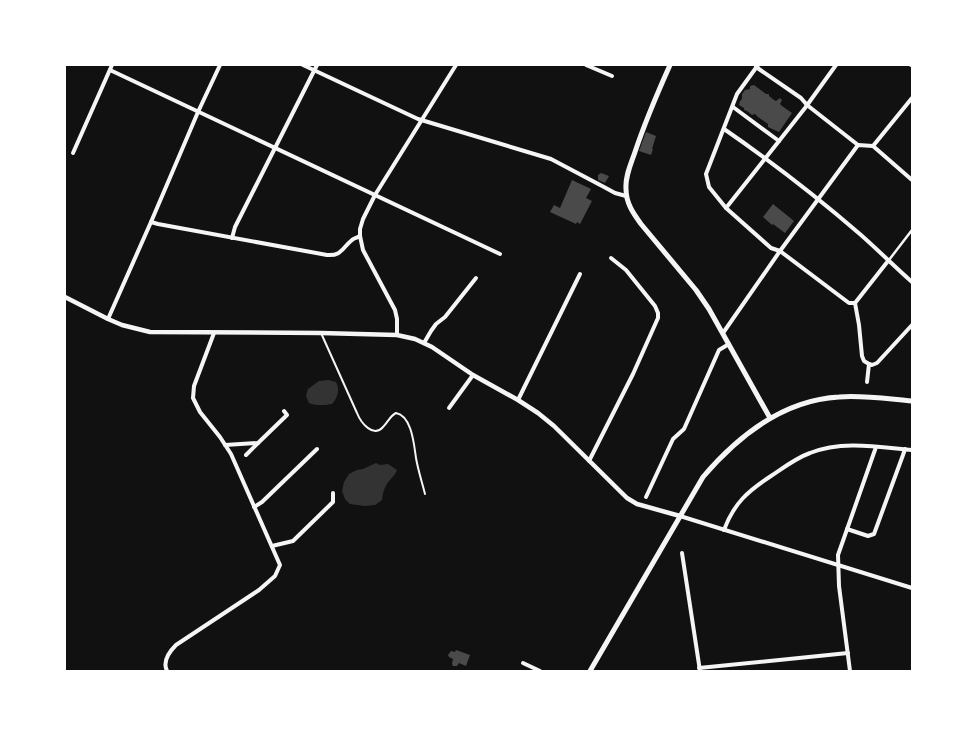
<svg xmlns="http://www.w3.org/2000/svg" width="977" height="736" viewBox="0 0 977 736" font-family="Overpass,sans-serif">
  <rect width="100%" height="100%" fill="#111"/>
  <g fill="#333">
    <path d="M328,380L336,382C340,390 338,397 332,404C326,405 315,406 309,403L306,396L308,389L319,381Z"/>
    <path d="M376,463L380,465L388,464L397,470C395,475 393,476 390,480C384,487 383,492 382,500L375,505L365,506L350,504L345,499L342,491L344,482L349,474L357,470L363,469Z"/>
  </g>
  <g fill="#4a4a4a">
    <path d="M754,85L766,94H769V96L774,100L776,101L780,98L782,100L780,104L782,106L792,113L779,132L768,127V124L758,117L755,114L752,115L747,111L744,110V108L739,105L740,101L742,99V94L745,90L750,89V86Z"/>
    <path d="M646,132L656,136L652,149H653L651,155L639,151Z"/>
    <path d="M601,173L609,176L605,183L598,180V175Z"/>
    <path d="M572,180L591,189L586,198L592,201L580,224L577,222L576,224L550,212L554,205L560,208Z"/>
    <path d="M773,204L794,221L785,233L773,224L772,225L763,217Z"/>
    <path d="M456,650L470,655L466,666L459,663L457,666H453L452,664L453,659L449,657L448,655L451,651L455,652Z"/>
  </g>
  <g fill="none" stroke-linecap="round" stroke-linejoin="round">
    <path stroke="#f5f5f5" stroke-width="2" d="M321,333L357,413C361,423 373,438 383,427C388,422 390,416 396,413C412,416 414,445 416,458C418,470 422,482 425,494"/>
    <path stroke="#f5f5f5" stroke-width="2.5" d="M889,260L912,230"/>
    <g stroke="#f5f5f5" stroke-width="4">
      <path d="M303,65L418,119L551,159L604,187L615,193L626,196"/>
      <path d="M586,65L612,76"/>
      <path d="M758,65L737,94L706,174L709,187L726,208L771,248L780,251L849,303H855"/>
      <path d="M911,65H912"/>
      <path d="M756,67L801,98L807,105L858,145"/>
      <path d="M110,70L500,254"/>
      <path d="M733,107L779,141"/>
      <path d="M724,129C772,162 817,197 861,235C878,250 895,267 912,282"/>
      <path d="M873,146L912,98"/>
      <path d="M873,146L912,180"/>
      <path d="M73,153L112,65"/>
      <path d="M726,208L779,141L805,108L836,65"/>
      <path d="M151,222L158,224L327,255C342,256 342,248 352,240C354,238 357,238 360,236"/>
      <path d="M232,238L235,227L317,65"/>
      <path d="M855,303L859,325L862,356L864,361L869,364"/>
      <path d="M855,303L888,261"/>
      <path d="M108,319L151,222L198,112L220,65"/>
      <path d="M723,333L780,251L858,145L873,146"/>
      <path d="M397,335V319L395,310L363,250L360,236V229L363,219L375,195L456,65"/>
      <path d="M424,343L431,331L436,324L445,317L476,278"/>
      <path d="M869,364L872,365L877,363L912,325"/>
      <path d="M867,382L869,364"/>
      <path d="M518,400L580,274"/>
      <path d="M449,408L473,375"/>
      <path d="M225,445L258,443L287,415L284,411"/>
      <path d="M246,455L258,443"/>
      <path d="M589,461L633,374L658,318V313L655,306L626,270L611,258"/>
      <path d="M646,497L673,439L684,429L719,350L729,344"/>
      <path d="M254,507L262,502L317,449"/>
      <path d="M680,516L912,588"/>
      <path d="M847,529L868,536L874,534L903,455L905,449"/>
      <path d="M724,530C734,503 748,491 771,476C783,468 796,458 810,453C842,440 879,447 912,450"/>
      <path d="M272,546L293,541L333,502V493"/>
      <path d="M682,553L700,671"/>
      <path d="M523,663L540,671"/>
      <path d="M699,668L848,653"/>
      <path d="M167,671C162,661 169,652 176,645L259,590L275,576L280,565L231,454L220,437L200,412L193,398L194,386L214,333"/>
      <path d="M850,671L839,586L838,555L876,447"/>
    </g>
    <path stroke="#f5f5f5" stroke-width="4.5" d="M65,297L108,319L122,325L150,332L321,333L397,335L415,339L432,347L473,375L518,400L538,413L554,426L627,498L637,504L680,516"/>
    <g stroke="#f5f5f5" stroke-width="5">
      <path d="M670,65C657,94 645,122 635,152C631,164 625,176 626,189C626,203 633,213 641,224L696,290L709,309L770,418"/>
      <path d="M590,671L703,477C738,436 783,400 839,397C863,395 888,399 912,401"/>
    </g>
  </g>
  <rect width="977" height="736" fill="none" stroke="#ffffff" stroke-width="132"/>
</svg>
